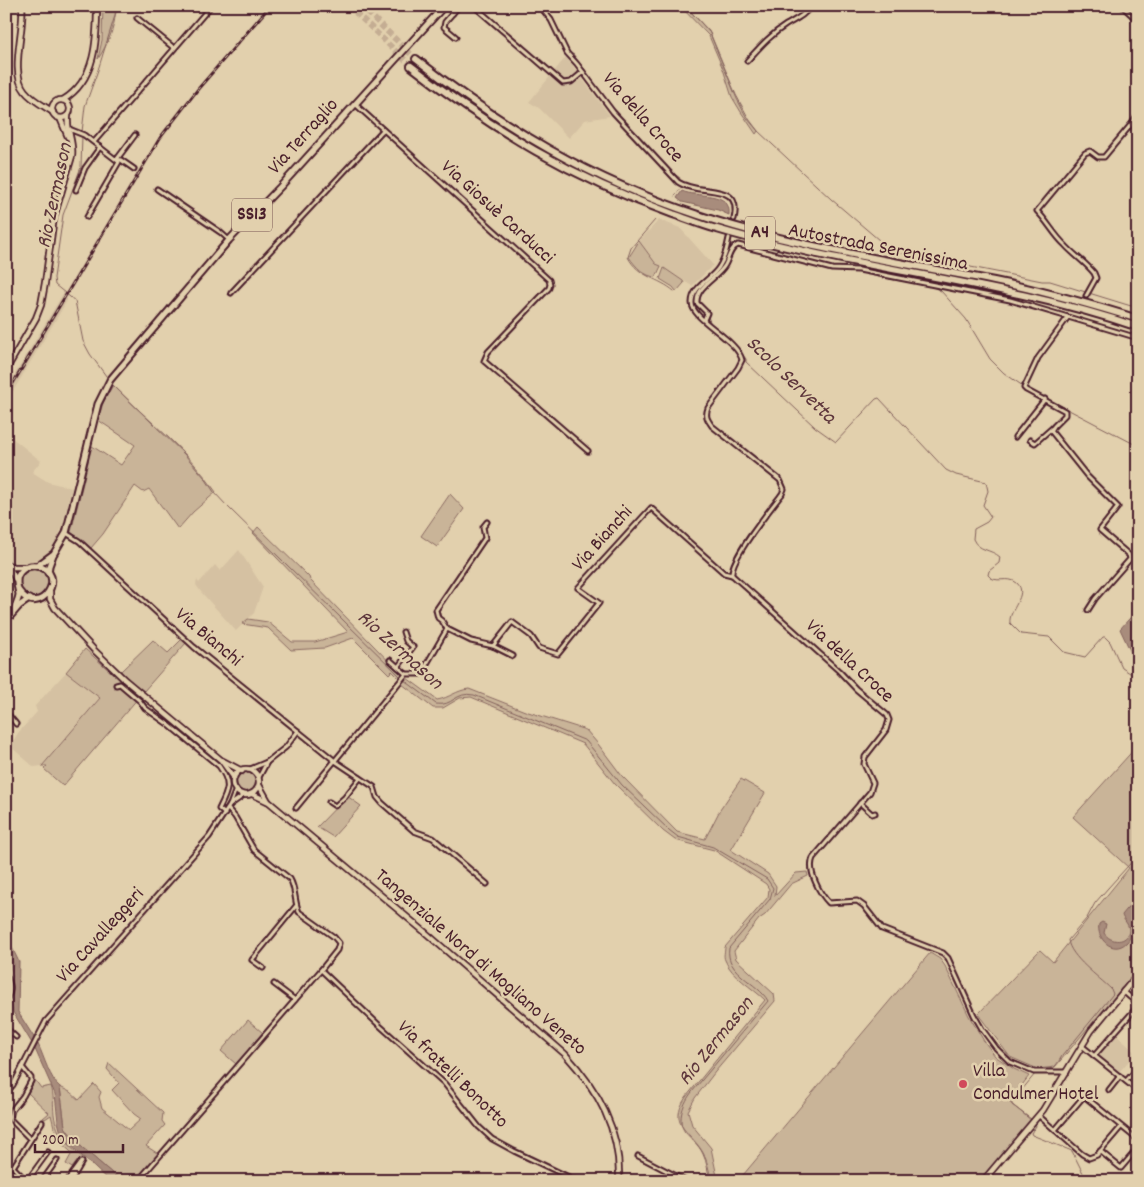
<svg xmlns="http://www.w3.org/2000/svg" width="1144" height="1187" viewBox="0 0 1144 1187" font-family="Dekko,sans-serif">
  <rect width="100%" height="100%" fill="#e2d0ad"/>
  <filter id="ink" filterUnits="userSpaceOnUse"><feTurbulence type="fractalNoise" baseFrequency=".02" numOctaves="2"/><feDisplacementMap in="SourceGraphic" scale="10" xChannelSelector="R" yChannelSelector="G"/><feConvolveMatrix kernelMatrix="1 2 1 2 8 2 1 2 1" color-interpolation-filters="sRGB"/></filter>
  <g filter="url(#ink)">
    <g fill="#d5c1a2">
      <path d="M566,57L610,116L585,120L569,138L539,108L529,102Z"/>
      <path d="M659,220L680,228L713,265L692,286L656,264L639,241Z"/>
      <path d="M64,292L67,301L6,403V389Z"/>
      <path d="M6,433L41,461L32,472L48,482L72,488L63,525L53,551L42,561L29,563L20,566L14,565L6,559Z"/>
      <path d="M239,550L263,587L254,613L236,631L201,592L196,585L197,580L199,583L215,565L220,571Z"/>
      <path d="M66,672L100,698L42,766L34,767L10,746L18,733L37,712L35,706Z"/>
      <path d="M1115,1034L1136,1053L1119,1072L1096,1055Z"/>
    </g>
    <g fill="#c9b498" stroke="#8a6a62">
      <path d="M103,6H115C117,24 108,44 98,59L102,40Z"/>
      <path d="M680,6H685L709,31L737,99L747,118L758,131L756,134L741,112L732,97L723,69L709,36Z"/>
      <path d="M639,241L656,264L661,266L656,277C645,277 635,266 629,257Z"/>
      <path d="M664,268L683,281L684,283L677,291H676L673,287L660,279Z"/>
      <path d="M113,385C147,420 188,450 216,492L193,512L178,529L149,489L143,492L135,486L103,534L91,548L71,532L92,446L121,465L135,445L98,420L103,403Z"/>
      <path d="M450,494L464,509L437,547L421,536Z"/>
      <path d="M258,527L309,577L310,580L403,676L400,679L392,671L389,674L353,638L325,648L291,650L268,628L242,624L248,619L268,622L292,642H315L348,632L253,533Z"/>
      <circle cx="34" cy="582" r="15"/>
      <path d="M182,639L186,643L143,692L120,672L153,640L168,653Z"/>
      <path d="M85,649L139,697L63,786L44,769L47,766H42L100,698L66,672Z"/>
      <path d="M407,678L437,700C449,698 457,690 469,689L525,711L586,730L598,744L622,776L677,832L705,839L720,810L741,779L765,793L731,850L768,874L776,886L775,896L796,873L807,872L808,876L791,884L765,915L759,919L734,951L736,959L774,994L775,1001L715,1072L695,1098L688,1111L692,1125L711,1148L718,1181H712C709,1171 707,1159 702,1151C688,1129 668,1125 686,1097L765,1000C753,988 731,976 725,960C723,956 725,951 725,947L768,897L769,889L766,884L714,850L675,840L663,831L615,784L583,744L471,697L460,698L443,708H433L402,684Z"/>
      <path d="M1138,745V969L1055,1067L1038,1069L1010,1057L978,1014L1040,950L1053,962L1129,868L1073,817Z"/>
      <circle cx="247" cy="782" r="10"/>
      <path d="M347,796L361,806L333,837L317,827Z"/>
      <path d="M930,953L940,959L945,966L969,1016L984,1041L995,1056L1014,1069L1029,1076L1009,1102L1032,1121L979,1181H738Z"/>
      <path d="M248,1020L263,1033L236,1064L221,1051Z"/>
      <path d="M109,1063L163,1113L162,1121L165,1125L146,1146L160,1155L136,1181H121L76,1142L65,1127L60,1087L70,1092L79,1100L94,1084L101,1092L99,1097L102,1108L129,1130L141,1119L134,1114L112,1090L119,1083L107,1069Z"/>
      <path d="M35,1080L41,1088L51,1086C54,1095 53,1104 54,1114C57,1137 68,1145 84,1159L78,1160L72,1168L66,1164L72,1153L57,1139L51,1115L45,1119L43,1118L49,1113L28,1093Z"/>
    </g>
    <g fill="#a88c7b" stroke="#82605b">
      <path d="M682,191C696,198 732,190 729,215L718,210L682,202L677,198Z"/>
      <path d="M1138,609V657L1135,661L1120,629Z"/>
      <path d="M1136,898C1139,905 1138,914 1135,921C1131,928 1133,937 1126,943C1113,955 1096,939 1099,924L1102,922L1106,924L1104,933C1110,943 1128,944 1129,930C1129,924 1123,920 1122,915Z"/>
      <path d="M6,935L19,962L18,1012L35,1039L33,1045L13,1012L10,996L14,964L6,948Z"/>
      <path d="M38,1044C44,1057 50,1079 60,1087L65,1127L76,1142L121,1181H109L67,1142L61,1133L58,1122L55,1094L35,1049Z"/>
    </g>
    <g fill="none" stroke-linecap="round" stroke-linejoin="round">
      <g stroke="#82605b" stroke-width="1">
        <path d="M686,6L710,33L736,95L749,119L758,131L831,199L886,246"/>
        <path d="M573,54L617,114L673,173L680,178"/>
        <path d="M82,132L85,106L98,70L118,6"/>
        <path d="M82,136L81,167L63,215L54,278L55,285L75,301L83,341L90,354L109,380"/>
        <path d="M675,196L680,189"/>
        <path d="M655,220L631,248L628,257C638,277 659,278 674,291"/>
        <path d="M894,252L1042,281H1050L1131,306"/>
        <path d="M889,279L931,286L941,291L966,319L990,359L1004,373L1023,386L1138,446"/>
        <path d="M708,317L711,324L731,342"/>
        <path d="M736,346L746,359V362L815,427L836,442L876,399L879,398L946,470L956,475L986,482L988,491L983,505L991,517L987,522L974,529L973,539C978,551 991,549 1000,557L999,563L989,571L988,575C995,585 1008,575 1017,583C1029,595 1008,610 1010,623L1021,634L1049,637L1064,652L1085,657L1103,637H1105L1110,642L1122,668L1138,678"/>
        <path d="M111,383L185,455L205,478L214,492L227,506L401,677"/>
        <path d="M404,680L436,704C453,707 455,691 474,695L586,741L622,785L669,830L678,837L713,847L767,879L773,888L770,899L729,948C725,974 758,982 768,1001L692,1092C684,1102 676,1120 685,1132C691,1139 699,1145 703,1154C707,1162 708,1172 710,1181"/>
        <path d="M1038,1071C1053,1067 1052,1073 1062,1056L1113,994L1111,989C1099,977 1070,957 1068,940L1087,918L1095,903L1108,888L1138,855"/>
        <path d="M1035,1074L1012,1102V1105L1035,1122L1036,1126L1031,1133L1032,1135L1072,1151L1087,1181"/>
      </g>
      <path stroke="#a88c7b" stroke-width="5" d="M6,947L14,973"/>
      <g stroke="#c4ad93" stroke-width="6" stroke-dasharray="6 3" stroke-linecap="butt">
        <path d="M349,6L411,66"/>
        <path d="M361,6L416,59"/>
      </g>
      <defs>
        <g id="street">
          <path d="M446,6L453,13"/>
          <path d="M474,6L563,83L571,82L583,72"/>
          <path d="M540,6L551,20L567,53L577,64L613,112L678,182C700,197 743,180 734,219"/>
          <path d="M1122,6L1138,21"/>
          <path d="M137,18L174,48"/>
          <path d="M456,37L444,27L445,22L459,6"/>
          <path d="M747,61C759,48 770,35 786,25C796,19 804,16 811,6"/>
          <path d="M355,104L549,280L550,284L549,288L488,352L484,361L588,451"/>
          <path d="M1138,115L1134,121L1138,124"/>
          <path d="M69,129L84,135L119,162L87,217"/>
          <path d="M94,142L211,6"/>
          <path d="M134,169L121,160L117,159L135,135"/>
          <path d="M157,189L220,232L229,240"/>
          <path d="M76,190L85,168L100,147"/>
          <path d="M729,238C727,248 725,258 719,267C711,280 692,286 692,303C692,320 737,339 742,360L738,368L708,408C705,416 707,419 712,426L780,480L784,489L782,494C771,508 729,560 732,575L839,671L856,689L887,715L889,720L886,730L865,757L864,764L873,783L870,792L813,858C807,871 820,894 829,903L857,901L864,906L882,929L943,953L948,958L974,1015L982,1029L996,1048L1010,1062L1034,1072H1067"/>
          <path d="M231,293L383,130"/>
          <path d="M1086,296L1096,278L1094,273C1085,262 1074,255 1065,245C1054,235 1048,222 1037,211L1085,153L1090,151L1098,157H1104L1134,121"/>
          <path d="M704,320L707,313L697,303C696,286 717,279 725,265C729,258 730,248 738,245L832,269L859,270L1010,300L1068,317"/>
          <path d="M1015,437L1045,399"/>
          <path d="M1030,440L1035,443L1052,428"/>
          <path d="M66,533L79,541L194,647L335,761L374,787L377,797L382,803L414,831L433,838L487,884"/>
          <path d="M1088,610L1095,599L1130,559L1129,555L1100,530L1118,507L1087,476L1051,431L1054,426L1065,415V411L1026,390L1024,388L1038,358L1068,317L1138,338"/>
          <path d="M447,629L442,621L438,618L436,610L485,538L483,527L487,522"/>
          <path d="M493,646L513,656"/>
          <path d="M390,660L406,674"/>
          <path d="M398,667L413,647L406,641L403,632"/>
          <path d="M116,685L120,684L140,701L145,708L169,725L219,766C232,784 228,791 219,809L225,814"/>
          <path d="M6,712L16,724"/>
          <path d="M267,762L286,747L298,731"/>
          <path d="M248,770L267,762L258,779"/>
          <path d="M329,802L335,806L345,797L360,778"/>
          <path d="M860,803L872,814L875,813"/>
          <path d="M230,805L244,795"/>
          <path d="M296,808L406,674H421L447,629L471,641L493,646L512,622L531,636L539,648L558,654L599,603L578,588L651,508L724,573L732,575"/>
          <path d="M228,809L235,817L254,850L290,879C296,889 294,901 299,912L334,937L339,943L337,950L321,970L379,1025L444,1083L479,1127L492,1139L514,1151L577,1181"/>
          <path d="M263,968L252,960L296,906"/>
          <path d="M6,974C10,983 13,991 6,999"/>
          <path d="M274,984L295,1000"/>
          <path d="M1123,991L1138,1004"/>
          <path d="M6,1028L16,1037"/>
          <path d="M1082,1046L1138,1091"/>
          <path d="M1094,1056L1138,1006"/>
          <path d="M22,1067L31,1078V1081L23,1096L12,1110L10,1117L11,1120L30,1139"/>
          <path d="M1126,1081L1138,1068"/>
          <path d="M1109,1090L1120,1076"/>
          <path d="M6,1093L13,1085L46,1021L209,837L230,805L236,789"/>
          <path d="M1039,1116L1082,1154L1089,1158L1097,1155L1121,1127"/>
          <path d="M1055,1130L1084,1096L1138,1140"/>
          <path d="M1100,1151L1121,1168L1138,1148"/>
          <path d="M638,1156L686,1181"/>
          <path d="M6,1160L27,1181"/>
          <path d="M13,1167L42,1122"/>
          <path d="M27,1181L48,1152"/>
          <path d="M42,1181L57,1160"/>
          <path d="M67,1181L81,1162H82L71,1181"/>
          <path d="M138,1181L321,970"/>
        </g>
        <g id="secondary">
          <path d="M22,6C25,30 9,72 25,91C32,100 44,106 53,112"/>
          <circle cx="61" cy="109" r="9"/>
          <path d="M63,100C96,80 97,40 97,6"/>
          <path d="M60,118L68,137"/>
          <path d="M6,370L36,318L41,305L45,283L54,217L72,156C74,142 66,130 68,116"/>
          <path d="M6,564L13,567H26"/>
          <path d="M6,566L11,571L17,582"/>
          <path d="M50,591V599L55,608L94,650L125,680L221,760L234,778"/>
          <path d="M223,761L242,771"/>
          <circle cx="246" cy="782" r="13"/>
          <path d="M259,785L268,801"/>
          <path d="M252,794L269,802L426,933L565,1054C598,1090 621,1130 619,1181"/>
          <path d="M983,1181L1043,1110L1091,1031L1138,974"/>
        </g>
        <g id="primary">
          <path d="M37,566L52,555"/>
          <path d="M48,573L49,566L53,555L66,533L98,404L110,380L229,240L280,187L444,6"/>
          <path d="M12,613C15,607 18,601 19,595C19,591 17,588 17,583C16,572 27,564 37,566C70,572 40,621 19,591"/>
          <path d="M6,621L19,606L29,599"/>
        </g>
        <g id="highway">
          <path d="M416,59C504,128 591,180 698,215C794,247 895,261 994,281C1043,291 1090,304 1138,319"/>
          <path d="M411,66C494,131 573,178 673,214C688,219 702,225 717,229C856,270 1001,280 1138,327"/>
        </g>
      </defs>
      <use href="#street" stroke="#4a1f2b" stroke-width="7"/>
      <use href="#secondary" stroke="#4a1f2b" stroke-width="8"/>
      <use href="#primary" stroke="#4a1f2b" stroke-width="9"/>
      <use href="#highway" stroke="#4a1f2b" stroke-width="10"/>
      <use href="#street" stroke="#e2d0ad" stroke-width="3"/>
      <use href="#secondary" stroke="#e2d0ad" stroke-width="4.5"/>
      <use href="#primary" stroke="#e2d0ad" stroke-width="5"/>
      <use href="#highway" stroke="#e2d0ad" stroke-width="6"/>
      <defs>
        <path id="rail" d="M6,395L160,138L198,89L270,6"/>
      </defs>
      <use href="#rail" stroke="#4a1f2b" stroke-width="3"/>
      <use href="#rail" stroke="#e2d0ad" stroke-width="1" stroke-dasharray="4" stroke-linecap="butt"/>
    </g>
  </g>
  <circle fill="#d1495b" stroke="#e2d0ad" stroke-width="2" cx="963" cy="1084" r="5"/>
  <g text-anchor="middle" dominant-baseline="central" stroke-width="5" stroke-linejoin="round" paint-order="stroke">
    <g fill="#e2d0ad" stroke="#785452" stroke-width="1">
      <rect x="232" y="198.5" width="40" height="33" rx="4"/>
      <rect x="745" y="216.5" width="30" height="33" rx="4"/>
    </g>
    <g font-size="19" font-weight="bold" fill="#4a1f2b">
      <text x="252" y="215">SS13</text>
      <text x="760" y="233">A4</text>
    </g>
    <g font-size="20" fill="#4a1f2b" stroke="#e2d0ad">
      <text transform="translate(642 118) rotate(49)">Via della Croce</text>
      <text transform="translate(304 137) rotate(-48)">Via Terraglio</text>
      <text transform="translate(497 213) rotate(42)">Via Giosuè Carducci</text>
      <text transform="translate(878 248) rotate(11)">Autostrada Serenissima</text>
      <text transform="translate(603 539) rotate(-48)">Via Bianchi</text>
      <text transform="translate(208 638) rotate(40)">Via Bianchi</text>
      <text transform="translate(849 662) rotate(43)">Via della Croce</text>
      <text transform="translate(101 936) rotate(-48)">Via Cavalleggeri</text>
      <text transform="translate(480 963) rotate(41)">Tangenziale Nord di Mogliano Veneto</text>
      <text transform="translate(452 1075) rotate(44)">Via fratelli Bonotto</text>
    </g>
    <g font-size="20" fill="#4a1f2b" stroke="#e2d0ad" text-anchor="start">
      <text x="973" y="1072">Villa<tspan x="973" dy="23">Condulmer Hotel</tspan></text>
    </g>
    <g font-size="21" font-style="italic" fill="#5d353b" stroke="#e2d0ad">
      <text transform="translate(56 196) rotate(-78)">Rio Zermason</text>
      <text transform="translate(790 381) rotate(44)">Scolo Servetta</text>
      <text transform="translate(399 651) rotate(42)">Rio Zermason</text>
      <text transform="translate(717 1042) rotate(-51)">Rio Zermason</text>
    </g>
  </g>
  <rect width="1144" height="1187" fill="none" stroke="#e2d0ad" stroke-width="25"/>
  <rect x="12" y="12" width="1119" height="1162" fill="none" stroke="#4a1f2b" stroke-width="2" filter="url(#ink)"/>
  <path d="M35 1144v8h88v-8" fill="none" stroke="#4a1f2b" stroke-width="2.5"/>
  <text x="42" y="1144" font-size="15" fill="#4a1f2b" stroke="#e2d0ad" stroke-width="4" paint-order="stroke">200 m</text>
</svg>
